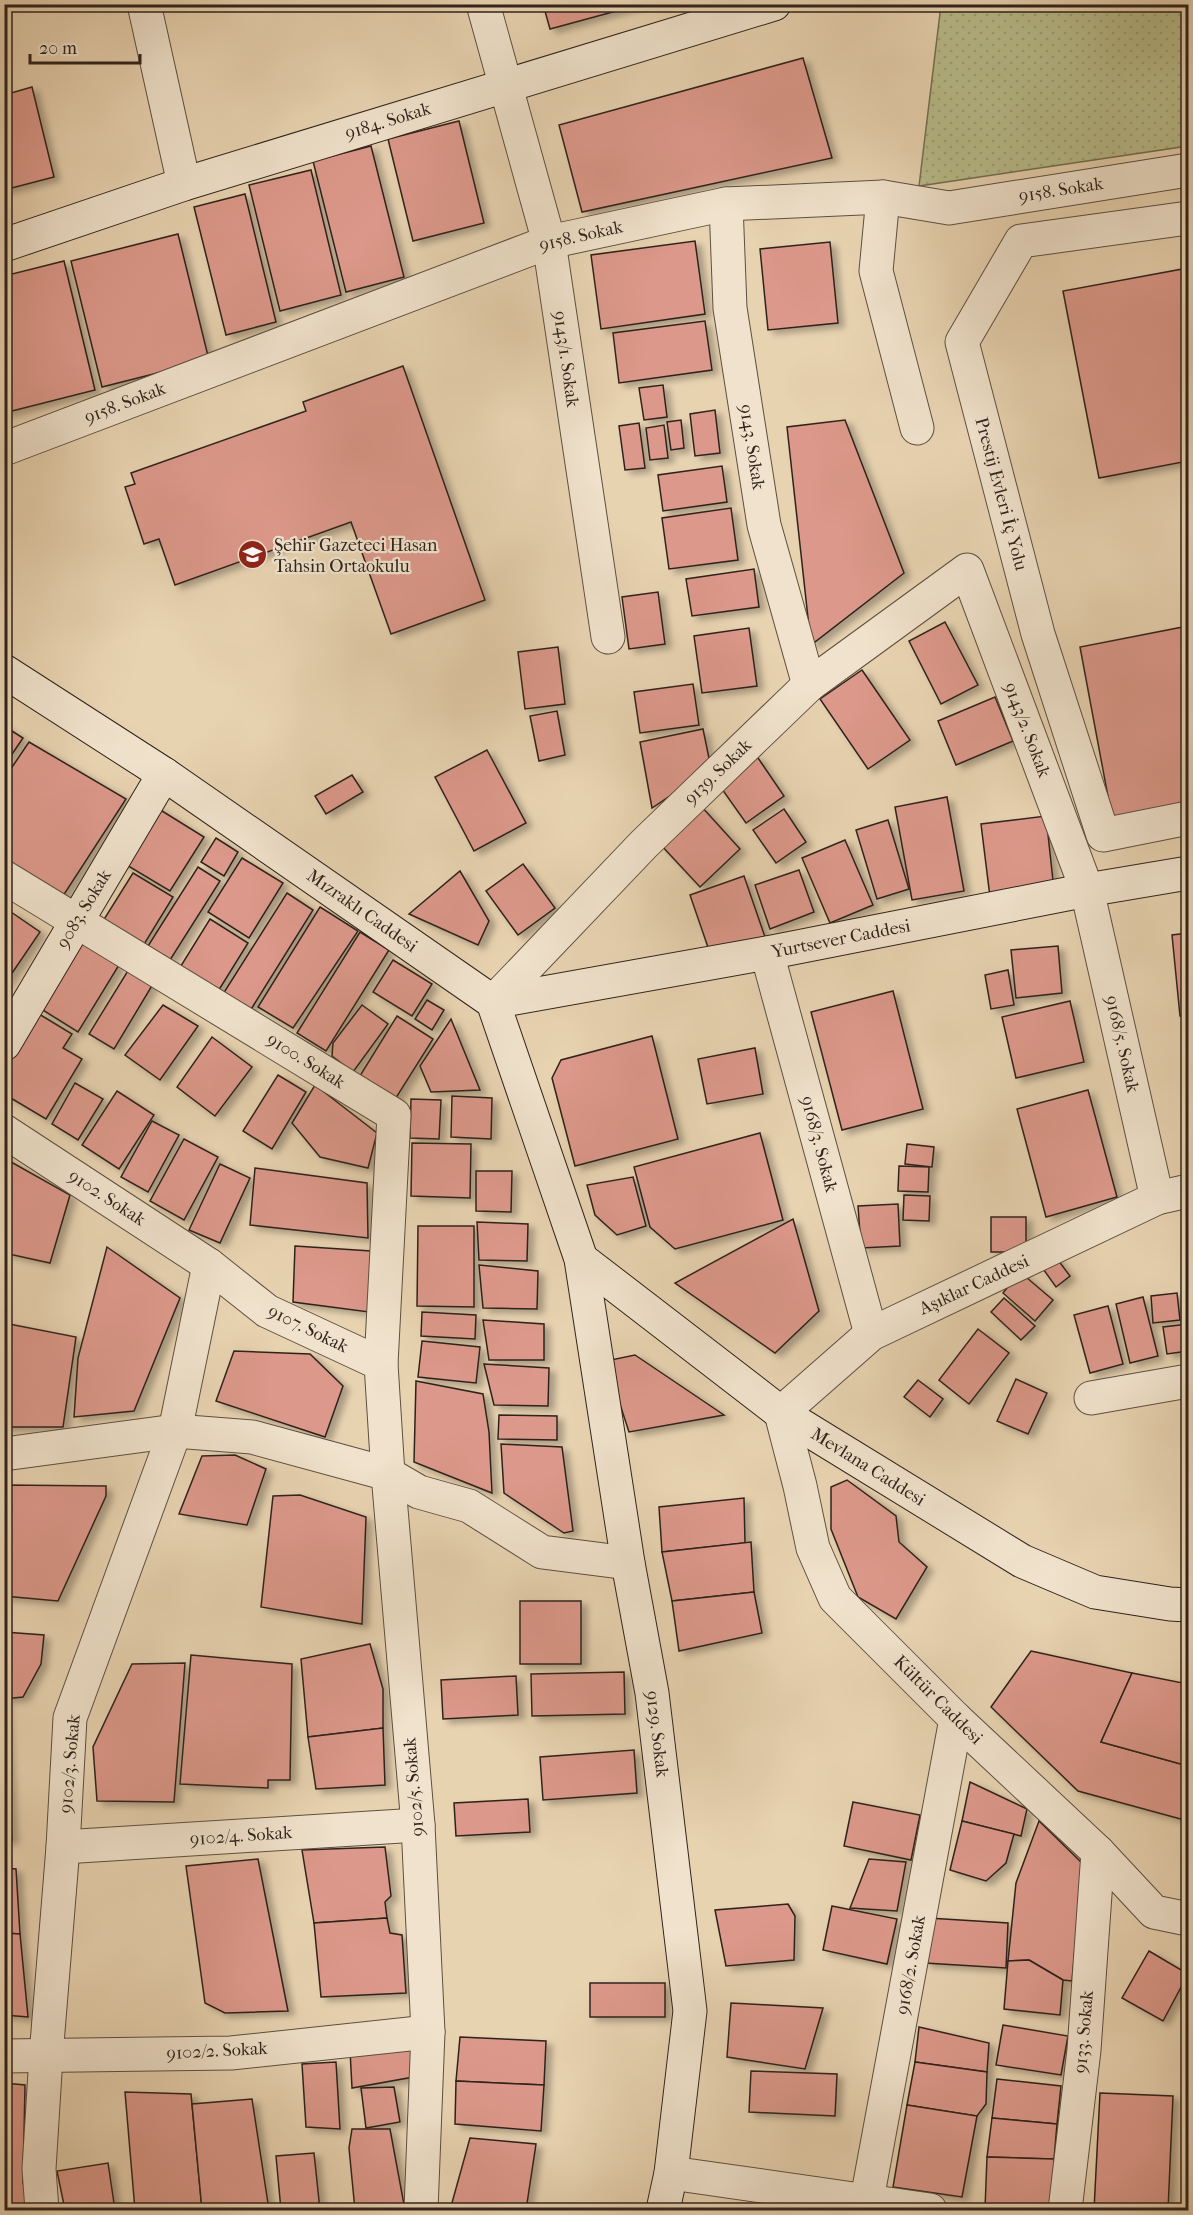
<svg xmlns="http://www.w3.org/2000/svg" width="1193" height="2215" viewBox="0 0 1193 2215" font-family="'IM FELL French Canon',serif">
  <defs>
    <pattern id="grass-dots" width="8" height="8" patternUnits="userSpaceOnUse" patternTransform="scale(1.5)"><rect width="8" height="8" fill="#b8bc8a"/><path d="M2 2h.1M6 6h.1" fill="none" stroke="#9ea176" stroke-width="1.8" stroke-linecap="round"/></pattern>
    <filter id="shadow"><feDropShadow dx="6" dy="4" stdDeviation="3" flood-color="#0004"/></filter>
  </defs>
  <rect width="100%" height="100%" fill="#e8d3b1"/>
  <filter id="stains"><feTurbulence type="fractalNoise" baseFrequency=".00333" numOctaves="4"/><feColorMatrix values="0 0 0 0 .2 0 0 0 0 .09 0 0 0 0 .02 0 0 0 .5 -.17"/></filter>
  <radialGradient id="worn" r=".72"><stop offset=".6" stop-color="#630" stop-opacity="0"/><stop offset="1" stop-color="#630" stop-opacity=".3"/></radialGradient>
  <path fill="url(#grass-dots)" stroke="#747053" stroke-width="1.5" d="M941,5H1188V146L919,186Z"/>
  <g fill="#dc988a" stroke="#2f231c" stroke-width="1.5" filter="url(#shadow)">
    <path d="M543,4H642L550,29Z"/>
    <path d="M803,58L832,158L582,212L559,125Z"/>
    <path d="M32,87L54,177L4,190V95Z"/>
    <path d="M459,121L484,223L413,241L388,139Z"/>
    <path d="M371,146L404,277L346,292L313,161Z"/>
    <path d="M311,170L341,295L280,311L249,185Z"/>
    <path d="M245,194L276,322L226,335L194,207Z"/>
    <path d="M178,234L209,360L102,387L71,261Z"/>
    <path d="M695,241L705,314L601,329L591,255Z"/>
    <path d="M830,242L838,323L768,330L760,249Z"/>
    <path d="M64,261L95,390L4,413V276Z"/>
    <path d="M1188,268V461L1099,478L1063,291Z"/>
    <path d="M705,321L712,370L619,383L613,333Z"/>
    <path d="M403,366L485,600L391,634L351,522L175,585L159,539L144,544L125,487L135,484L131,473L306,411L303,402Z"/>
    <path d="M663,385L667,417L644,420L639,388Z"/>
    <path d="M715,410L720,453L695,456L690,414Z"/>
    <path d="M681,420L684,448L671,450L667,422Z"/>
    <path d="M845,420L904,573L811,645L787,427Z"/>
    <path d="M639,423L645,468L625,470L619,426Z"/>
    <path d="M664,425L668,458L650,460L646,428Z"/>
    <path d="M722,466L727,502L663,511L658,475Z"/>
    <path d="M731,508L738,560L669,569L662,518Z"/>
    <path d="M754,569L759,607L692,616L686,579Z"/>
    <path d="M658,592L665,644L629,649L622,597Z"/>
    <path d="M945,622L978,685L941,704L909,641Z"/>
    <path d="M1188,626V820L1115,834L1080,647Z"/>
    <path d="M749,628L757,686L702,693L694,636Z"/>
    <path d="M558,647L565,704L525,709L518,652Z"/>
    <path d="M862,670L910,740L868,769L820,699Z"/>
    <path d="M693,684L699,725L640,733L634,692Z"/>
    <path d="M995,697L1013,741L956,765L938,721Z"/>
    <path d="M557,711L565,755L539,761L530,716Z"/>
    <path d="M4,726L23,738L4,766Z"/>
    <path d="M703,729L711,768L652,808L640,742Z"/>
    <path d="M29,742L126,799L61,899L4,864V779Z"/>
    <path d="M487,750L526,823L474,851L435,777Z"/>
    <path d="M756,755L784,796L746,823L717,782Z"/>
    <path d="M352,775L363,792L326,814L315,796Z"/>
    <path d="M947,797L964,891L912,900L895,807Z"/>
    <path d="M154,806L204,837L170,891L120,861Z"/>
    <path d="M701,806L740,849L700,887L660,844Z"/>
    <path d="M784,809L806,842L776,863L753,830Z"/>
    <path d="M1046,816L1054,890L990,897L981,824Z"/>
    <path d="M888,820L909,889L877,899L856,830Z"/>
    <path d="M216,838L238,852L224,876L201,862Z"/>
    <path d="M845,840L873,905L830,923L802,858Z"/>
    <path d="M242,858L283,883L249,938L208,912Z"/>
    <path d="M523,864L555,908L518,935L486,891Z"/>
    <path d="M198,867L220,881L170,960L148,946Z"/>
    <path d="M799,870L814,912L770,929L755,885Z"/>
    <path d="M460,871L489,921L478,945L409,914Z"/>
    <path d="M133,873L173,897L143,946L103,921Z"/>
    <path d="M744,876L765,937L711,956L690,895Z"/>
    <path d="M287,893L313,910L250,1011L223,994Z"/>
    <path d="M320,907L358,931L293,1028L258,1007Z"/>
    <path d="M11,912L40,932L4,985V921Z"/>
    <path d="M210,919L248,943L217,993L179,969Z"/>
    <path d="M360,932L389,950L326,1051L297,1033Z"/>
    <path d="M1188,933V1015L1180,1016L1172,935Z"/>
    <path d="M79,940L119,965L78,1032L38,1007Z"/>
    <path d="M1058,946L1062,993L1016,998L1011,950Z"/>
    <path d="M393,960L432,984L412,1016L373,992Z"/>
    <path d="M129,969L153,984L114,1049L89,1034Z"/>
    <path d="M1008,970L1014,1005L991,1009L985,975Z"/>
    <path d="M893,991L923,1109L842,1130L811,1012Z"/>
    <path d="M427,1000L444,1010L432,1030L415,1019Z"/>
    <path d="M1070,1001L1084,1062L1016,1078L1002,1017Z"/>
    <path d="M163,1005L198,1026L160,1080L125,1055Z"/>
    <path d="M362,1005L388,1024L353,1072L332,1056L333,1043Z"/>
    <path d="M39,1014L72,1034L63,1048L82,1059L46,1119L4,1094V1069Z"/>
    <path d="M397,1016L433,1039L394,1101L358,1079Z"/>
    <path d="M451,1019L480,1090L431,1092L420,1066Z"/>
    <path d="M652,1036L678,1139L575,1166L552,1078L561,1060Z"/>
    <path d="M212,1037L252,1067L215,1116L177,1087Z"/>
    <path d="M755,1048L763,1094L707,1104L698,1059Z"/>
    <path d="M278,1075L306,1092L272,1149L243,1131Z"/>
    <path d="M75,1083L103,1099L78,1140L52,1124Z"/>
    <path d="M315,1085L377,1133L368,1168L320,1157L292,1123Z"/>
    <path d="M1088,1090L1117,1197L1046,1217L1017,1109Z"/>
    <path d="M117,1091L154,1115L119,1169L82,1145Z"/>
    <path d="M452,1096L492,1098L491,1139L451,1137Z"/>
    <path d="M411,1099L441,1100L439,1139L410,1138Z"/>
    <path d="M152,1121L179,1135L148,1192L121,1177Z"/>
    <path d="M760,1133L783,1220L675,1249L650,1227L634,1167Z"/>
    <path d="M184,1139L218,1157L184,1220L150,1201Z"/>
    <path d="M412,1143L471,1144L470,1198L411,1196Z"/>
    <path d="M907,1144L934,1147L932,1167L905,1164Z"/>
    <path d="M4,1158L70,1195L50,1263L4,1253Z"/>
    <path d="M220,1164L250,1178L220,1243L189,1230Z"/>
    <path d="M899,1166L929,1167L928,1192L898,1191Z"/>
    <path d="M255,1168L367,1183L368,1238L250,1225Z"/>
    <path d="M476,1171H512L511,1212L476,1211Z"/>
    <path d="M633,1177L646,1226L617,1235L595,1215L587,1185Z"/>
    <path d="M904,1195L930,1196L929,1221L903,1220Z"/>
    <path d="M898,1204L900,1246L861,1248L858,1206Z"/>
    <rect x="991" y="1217" width="35" height="35"/>
    <path d="M793,1219L819,1311L775,1353L675,1283Z"/>
    <path d="M477,1222L528,1224L527,1261L479,1260Z"/>
    <path d="M418,1226H474V1307L417,1306Z"/>
    <path d="M295,1246L371,1251L369,1312L293,1302Z"/>
    <path d="M107,1247L180,1298L134,1411L74,1417L78,1358Z"/>
    <path d="M1055,1256L1070,1276L1056,1287L1041,1266Z"/>
    <path d="M479,1265L538,1271L537,1309L483,1308Z"/>
    <path d="M1020,1272L1053,1300L1035,1321L1003,1293Z"/>
    <path d="M1177,1293L1180,1320L1153,1323L1151,1296Z"/>
    <path d="M1143,1297L1158,1356L1130,1363L1116,1304Z"/>
    <path d="M1004,1298L1035,1326L1021,1340L991,1312Z"/>
    <path d="M1108,1306L1123,1364L1090,1373L1074,1315Z"/>
    <path d="M422,1312L476,1315L475,1339L421,1336Z"/>
    <path d="M483,1320L544,1324V1360H489Z"/>
    <path d="M4,1323L76,1337L63,1427H4Z"/>
    <path d="M1188,1324V1351L1167,1354L1163,1327Z"/>
    <path d="M978,1329L1009,1353L969,1404L939,1380Z"/>
    <path d="M422,1341L480,1347L476,1383L418,1377Z"/>
    <path d="M234,1351L310,1354L343,1386L325,1437L216,1401Z"/>
    <path d="M635,1355L724,1415L629,1432L606,1361Z"/>
    <path d="M484,1364L549,1368L548,1406L494,1405Z"/>
    <path d="M1016,1379L1047,1393L1028,1434L997,1421Z"/>
    <path d="M918,1380L943,1399L930,1417L904,1397Z"/>
    <path d="M416,1381L483,1394L489,1432L492,1493L414,1462Z"/>
    <path d="M499,1415L557,1416V1440L498,1439Z"/>
    <path d="M501,1444L562,1447L573,1531L564,1533L504,1493Z"/>
    <path d="M235,1455L266,1469L247,1525L179,1514L202,1456Z"/>
    <path d="M847,1480L896,1516L899,1542L927,1567L896,1619L858,1597L831,1529V1487Z"/>
    <path d="M4,1485L106,1486V1496L58,1601L4,1596Z"/>
    <path d="M300,1495L366,1517L362,1624L261,1607L273,1496Z"/>
    <path d="M744,1498L745,1543L662,1552L659,1507Z"/>
    <path d="M751,1542L754,1592L672,1601L662,1552Z"/>
    <path d="M754,1592L762,1633L679,1651L672,1601Z"/>
    <rect x="520" y="1601" width="61" height="63"/>
    <path d="M4,1632L44,1635L41,1664L23,1697L4,1699Z"/>
    <path d="M370,1644L383,1689V1728L308,1737L301,1659Z"/>
    <path d="M1031,1651L1132,1673L1101,1742L1188,1766V1821L1078,1791L991,1707Z"/>
    <path d="M191,1655L292,1664L290,1780H268V1788L180,1784Z"/>
    <path d="M185,1663L174,1802L97,1801L93,1747L132,1664Z"/>
    <path d="M624,1672L625,1714L532,1716L531,1674Z"/>
    <path d="M1132,1673L1188,1684V1766L1101,1742Z"/>
    <path d="M516,1676L518,1715L443,1719L441,1680Z"/>
    <path d="M4,1699H5L8,1764H4Z"/>
    <path d="M383,1728L385,1785L316,1789L308,1737Z"/>
    <path d="M634,1750L637,1793L543,1800L540,1757Z"/>
    <path d="M4,1764H8L12,1840H4Z"/>
    <path d="M970,1782L1027,1809L1021,1836L962,1821Z"/>
    <path d="M528,1799L530,1832L456,1836L454,1803Z"/>
    <path d="M853,1802L920,1815L911,1860L844,1846Z"/>
    <path d="M962,1821L1014,1834L1006,1863L986,1881L950,1870Z"/>
    <path d="M1039,1821L1083,1864L1072,1981L1063,1980L1029,1960L1008,1961L1016,1883Z"/>
    <path d="M385,1847L391,1896L385,1902L387,1918L314,1923L302,1850Z"/>
    <path d="M258,1859L288,2011L225,2013L205,2003L186,1866Z"/>
    <path d="M869,1859L906,1862L897,1911L850,1908Z"/>
    <path d="M4,1868L16,1869L20,1934L4,1933Z"/>
    <path d="M788,1904L795,1916L794,1960L726,1966L715,1910Z"/>
    <path d="M832,1906L897,1919L887,1964L823,1950Z"/>
    <path d="M387,1918L390,1933L402,1935L406,1993L321,1997L314,1923Z"/>
    <path d="M928,1918L1008,1923L1006,1968L925,1963Z"/>
    <path d="M4,1933L20,1934L28,2017L4,2015Z"/>
    <path d="M1149,1951L1188,1974L1163,2021L1122,1998Z"/>
    <path d="M1029,1960L1063,1980L1060,2015L1004,2009L1008,1961Z"/>
    <rect x="590" y="1983" width="75" height="34"/>
    <path d="M731,2003L823,2008L805,2069L727,2057Z"/>
    <path d="M1003,2025L1068,2036L1061,2075L996,2065Z"/>
    <path d="M919,2027L989,2043L987,2072L915,2062Z"/>
    <path d="M460,2037L546,2041L544,2085L456,2081Z"/>
    <path d="M419,2038V2076L352,2088L350,2050Z"/>
    <path d="M336,2062L340,2129L306,2127L302,2064Z"/>
    <path d="M915,2062L987,2072L986,2104L977,2116L907,2105Z"/>
    <path d="M751,2071L837,2074L835,2116L749,2112Z"/>
    <path d="M997,2079L1061,2086L1057,2124L992,2118Z"/>
    <path d="M456,2081L544,2085L541,2131L455,2124Z"/>
    <path d="M4,2083L25,2085L23,2183L33,2210H4Z"/>
    <path d="M394,2087L400,2122L366,2128L361,2088Z"/>
    <path d="M125,2092L191,2094L202,2210H135Z"/>
    <path d="M1100,2093L1173,2096L1168,2210H1094Z"/>
    <path d="M252,2099L269,2210H202L192,2104Z"/>
    <path d="M907,2105L977,2116L962,2197L893,2187Z"/>
    <path d="M992,2118L1057,2124L1054,2159L987,2157Z"/>
    <path d="M352,2129H390L405,2210H355L349,2148Z"/>
    <path d="M470,2138L536,2144L526,2210H450Z"/>
    <path d="M314,2153L320,2210H281L276,2156Z"/>
    <path d="M987,2157L1054,2159L1052,2210L985,2209Z"/>
    <path d="M108,2163L115,2210H65L57,2171Z"/>
    <path d="M782,2203L853,2210H780Z"/>
  </g>
  <g fill="none" stroke-linecap="round" stroke-linejoin="round">
    <defs>
      <g id="street">
        <path d="M144,4L184,184"/>
        <path d="M483,4L549,242L608,637"/>
        <path d="M883,197L876,271L917,428"/>
        <path d="M726,204L730,308L764,525L809,685"/>
        <path d="M1188,218L1021,241L962,342L1038,634L1103,835L1188,818"/>
        <path d="M4,449L549,242L726,204L883,197L949,208L1188,170"/>
        <path d="M4,877L394,1115L381,1364L388,1474L418,1825L428,2032L421,2210"/>
        <path d="M767,953L871,1334"/>
        <path d="M493,1002L644,844L809,685L967,570L1087,890L1157,1198"/>
        <path d="M4,1131L209,1265L267,1311L381,1364"/>
        <path d="M1188,1191L1157,1198L871,1334L781,1413L800,1486L813,1548L835,1598L956,1719L1098,1852L1154,1912L1188,1919"/>
        <path d="M1091,1398L1188,1381"/>
        <path d="M4,1454L175,1431L252,1437L388,1474L419,1492L469,1506L542,1552L628,1563"/>
        <path d="M63,1847L418,1825"/>
        <path d="M4,2056L231,2053L428,2032"/>
        <path d="M671,2173L930,2210"/>
        <path d="M42,2210L39,2169L46,2056L63,1847L70,1718L175,1431L209,1265"/>
        <path d="M865,2210L956,1719"/>
        <path d="M1065,2210L1084,2050L1098,1852"/>
      </g>
      <g id="secondary">
        <path d="M4,245L184,184L774,4"/>
        <path d="M4,671L164,774L493,1002L581,1259L628,1563L652,1693L690,2011L671,2173L663,2210"/>
        <path d="M493,1002L767,953L1087,890L1188,873"/>
        <path d="M4,1044L164,774"/>
        <path d="M581,1259L781,1413L1022,1561L1095,1592L1170,1604L1188,1605"/>
      </g>
    </defs>
    <use href="#street" stroke="#5d4f41" stroke-width="35"/>
    <use href="#secondary" stroke="#2f231c" stroke-width="35"/>
    <use href="#street" stroke="#f0e2cc" stroke-width="33"/>
    <use href="#secondary" stroke="#f0e2cc" stroke-width="33"/>
  </g>
  <defs>
    <symbol id="school-disc" viewBox="-11 -11 22 22"><circle r="9.5" fill="#8f2418" stroke="#f0e2cc"/><path d="M0-5L7-2L0 1L-7-2ZM-4 1L0 2.5L4 1V4Q0 6-4 4Z" fill="#fff"/></symbol>
  </defs>
  <g fill-rule="evenodd">
    <use href="#school-disc" x="236" y="538" width="33" height="33"/>
  </g>
  <g text-anchor="middle" dominant-baseline="central" stroke-width="4.5" stroke-linejoin="round" paint-order="stroke">
    <g font-size="18" fill="#2f231c" stroke="#f0e2cc">
      <text transform="translate(388 121) rotate(-17)">9184. Sokak</text>
      <text transform="translate(1061 190) rotate(-9)">9158. Sokak</text>
      <text transform="translate(581 236) rotate(-13)">9158. Sokak</text>
      <text transform="translate(566 359) rotate(82)">9143/1. Sokak</text>
      <text transform="translate(125 403) rotate(-21)">9158. Sokak</text>
      <text transform="translate(752 447) rotate(81)">9143. Sokak</text>
      <text transform="translate(1001 494) rotate(75)">Prestij Evleri İç Yolu</text>
      <text transform="translate(1027 730) rotate(69)">9143/2. Sokak</text>
      <text transform="translate(718 772) rotate(-44)">9139. Sokak</text>
      <text transform="translate(84 909) rotate(-59)">9083. Sokak</text>
      <text transform="translate(362 911) rotate(35)">Mızraklı Caddesi</text>
      <text transform="translate(841 939) rotate(-11)">Yurtsever Caddesi</text>
      <text transform="translate(1122 1044) rotate(77)">9168/5. Sokak</text>
      <text transform="translate(306 1061) rotate(32)">9100. Sokak</text>
      <text transform="translate(819 1144) rotate(75)">9168/3. Sokak</text>
      <text transform="translate(107 1198) rotate(33)">9102. Sokak</text>
      <text transform="translate(974 1285) rotate(-25)">Aşıklar Caddesi</text>
      <text transform="translate(308 1329) rotate(26)">9107. Sokak</text>
      <text transform="translate(868 1467) rotate(32)">Mevlana Caddesi</text>
      <text transform="translate(938 1700) rotate(45)">Kültür Caddesi</text>
      <text transform="translate(657 1734) rotate(83)">9129. Sokak</text>
      <text transform="translate(70 1764) rotate(-85)">9102/3. Sokak</text>
      <text transform="translate(414 1787) rotate(-95)">9102/5. Sokak</text>
      <text transform="translate(241 1836) rotate(-4)">9102/4. Sokak</text>
      <text transform="translate(911 1965) rotate(-80)">9168/2. Sokak</text>
      <text transform="translate(1084 2032) rotate(-85)">9133. Sokak</text>
      <text transform="translate(217 2051) rotate(-3)">9102/2. Sokak</text>
    </g>
    <g font-size="18" fill="#2f231c" stroke="#f0e2cc" text-anchor="start">
      <text x="274" y="545">Şehir Gazeteci Hasan<tspan x="274" dy="21">Tahsin Ortaokulu</tspan></text>
    </g>
  </g>
  <rect width="1193" height="2215" fill="none" stroke="#e8d3b1" stroke-width="24"/>
  <rect x="6" y="6" width="1181" height="2203" fill="none" stroke="#2f231c" stroke-width="3"/>
  <rect x="12" y="12" width="1169" height="2191" fill="none" stroke="#2f231c" stroke-width="1.5"/>
  <path d="M30 54v9h110v-9" fill="none" stroke="#2f231c" stroke-width="3"/>
  <text x="39" y="54" font-size="18" fill="#2f231c" stroke="#f0e2cc" stroke-width="4.5" paint-order="stroke">20 m</text>
  <rect width="100%" height="100%" filter="url(#stains)"/>
  <rect width="100%" height="100%" fill="url(#worn)"/>
</svg>
